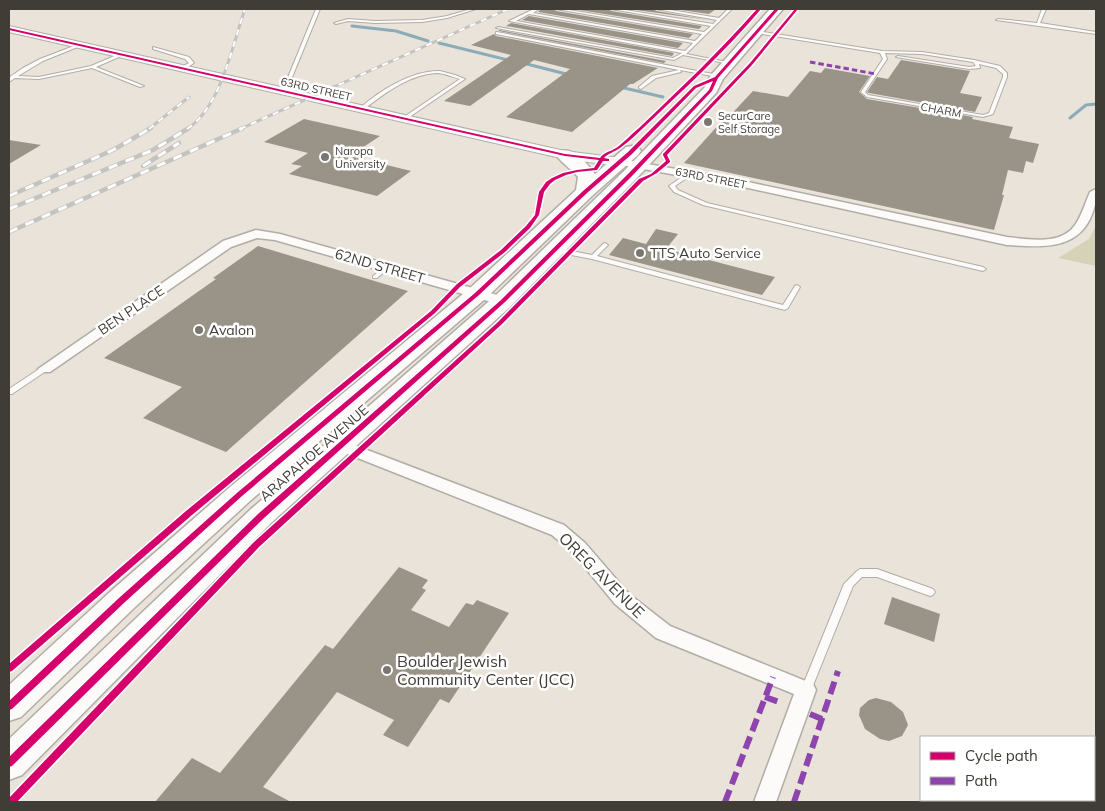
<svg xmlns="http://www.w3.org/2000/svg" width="1105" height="811" viewBox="0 0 1105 811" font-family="Mulish,sans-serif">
  <rect width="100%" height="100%" fill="#e9e3da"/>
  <path fill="#d4d3b8" d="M1096,225V266L1058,258L1089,239Z"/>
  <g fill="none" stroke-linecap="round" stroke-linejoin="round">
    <g stroke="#8bacb6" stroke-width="3">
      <path d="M352,26L396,31L428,41"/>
      <path d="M439,43L512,61"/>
      <path d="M523,63L570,75"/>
      <path d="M620,87L663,97"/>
      <path d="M1070,118L1086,105L1096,104"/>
    </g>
  </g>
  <g fill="#9a9388">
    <path d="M541,9H554L556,11L693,34L689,38L538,12Z"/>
    <path d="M573,9H609L611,11L702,26L699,29Z"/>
    <path d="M629,9H654L656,11L709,20Z"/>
    <path d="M674,9H716L709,14Z"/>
    <path d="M529,16L683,43L678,48L522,20Z"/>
    <path d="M511,23L674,53L672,56L506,26Z"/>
    <path d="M499,31V30L666,61L664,63Z"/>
    <path d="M494,34L496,36L658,68L633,84H630L572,132L506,117L570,69L534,60L470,106L444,101L511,55L471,45Z"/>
    <path d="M901,60L970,71L960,93L982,97L975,112L869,93L867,92L877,77L888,79Z"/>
    <path d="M825,68L870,76L859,92L867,99L973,117L972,119L1013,127L1009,138L1039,144L1033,163L1026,161L1023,173L1008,170L1002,195H1004L994,230L684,163L722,121L724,122L753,91L788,97L810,71L821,73Z"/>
    <path d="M304,119L380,136L350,156L411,171L377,196L289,174L302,166L291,164L308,153L264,142Z"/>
    <path d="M9,140L41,145L9,164Z"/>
    <path d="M656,229L678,234L666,249L775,277L762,295L609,255L623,238L646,244Z"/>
    <path d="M258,246L408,291L226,452L143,418L182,387L104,358L216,279L213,278Z"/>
    <path d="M399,567L428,580L422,588L426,590L411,610L449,627L466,603L473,605L477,600L509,613L449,703L440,699L408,747L383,735L394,720L337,692L263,787L291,802H155L192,758L220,773L325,645L333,649Z"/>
    <path d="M892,597L940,614L934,642L884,624Z"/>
    <path d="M876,698L891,702L903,712L908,725L902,736L889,741L880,739L865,729L859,715L860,708L869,700Z"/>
  </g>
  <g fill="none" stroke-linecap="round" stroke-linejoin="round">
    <defs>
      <g id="service">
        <path d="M316,9H320L286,92L282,93V92Z"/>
        <path d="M471,9H476L447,18L422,22L375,23L348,21L336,24L334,23L348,19L375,21L422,20L447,16Z"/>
        <path d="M534,9H539L533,13L695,41L702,34L556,9H563L704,32L711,26L611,9H619L713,24L717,20L656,9H664L719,18L728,9H732L686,54L732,63L730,64L683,55L674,60L496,28L498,27L673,58L682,53L509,21ZM529,14L693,43L685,51L516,21Z"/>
        <path d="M1042,9H1046L1040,23L1096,32V34L996,20L998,19L1037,23Z"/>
        <path d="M757,31L882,51L922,52L974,60L1000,66L1007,73V77L993,114L983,117L867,97L861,92L883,59L880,53L756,33L755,32ZM885,53L922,54L973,62L976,66L969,67L898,56L896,57L969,69L980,68L979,64L996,68L1003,74V77L989,113L983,115L868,95L865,92L887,59Z"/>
        <path d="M497,32L718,75L720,76L718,77L680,70L681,72L656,78L641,89L639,88V87L652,76L679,70L496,34V32Z"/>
        <path d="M79,44L81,45L80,46L43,61L18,76L39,77L91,66L119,54H121V56L96,67L144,86L140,87L92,68L39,79L15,78L9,82V79L11,76L23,68L40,59Z"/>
        <path d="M153,47L189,57L194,63L183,70H179V68L189,63L185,59L153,49Z"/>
        <path d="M440,71L455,75L465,79L405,120L401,119L460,79C452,77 444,73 437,73C409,74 384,94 363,110L359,109C379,91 412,70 440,71Z"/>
        <path d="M689,172L692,174L691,175L675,186L678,190L707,203L983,267L986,269L983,271L703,205L674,192L669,186Z"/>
        <path d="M605,243L608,245L597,256L783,305L795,286L797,285L800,287L788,308L785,310L592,259L556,252L553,250L556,248L592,255L603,244Z"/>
        <path d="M387,265L390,267L389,268L377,278H373V276Z"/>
        <path d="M42,367H48L49,369L12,394H9V389Z"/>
        <path d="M860,569H877L933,589L935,592L933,595L930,596L877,577H862L853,586L810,693L806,694L802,693L801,690L844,584L857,571Z"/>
      </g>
      <g id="minor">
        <path d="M620,159L748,182L1007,237C1028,239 1061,246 1075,225C1082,215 1085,203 1090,192L1096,189C1097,200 1095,208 1090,219C1074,251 1038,247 1007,245L748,188L616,164L615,162L616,160Z"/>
        <path d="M256,230L280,234L508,298L510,301L503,305L498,304L275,240L257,238L231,247L50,372H40L38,369L223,241Z"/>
        <path d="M341,440L564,525L585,543L629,594L670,626L813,684L816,690L776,802H754L794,694L656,638L615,604L573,553L552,535L335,449L333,445L335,441Z"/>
      </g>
      <path id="tertiary" d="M9,26L565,151L620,158L627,162L620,166L565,159L9,32Z"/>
      <g id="primary">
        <path d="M770,9H783L723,79L716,93L636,179L511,306L271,523L22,775L9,780V739L251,509L495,296L624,171L704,88L711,75Z"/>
        <path d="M632,146L638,147L641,151L638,155L592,196L485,299L250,501L133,609L21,717L9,721V685L111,591L230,487L469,289L576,190L578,177C571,169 562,163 556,155L559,151C575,147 586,163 595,174L626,147Z"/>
      </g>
    </defs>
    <use href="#service" stroke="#b1ada6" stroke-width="2"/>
    <use href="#minor" stroke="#b1ada6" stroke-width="3"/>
    <use href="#tertiary" stroke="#b1ada6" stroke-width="2"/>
    <use href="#primary" stroke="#b1ada6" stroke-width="3"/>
    <use href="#service" fill="#fcfbf9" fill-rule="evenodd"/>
    <use href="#minor" fill="#fcfbf9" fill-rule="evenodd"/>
    <use href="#tertiary" fill="#fcfbf9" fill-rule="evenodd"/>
    <use href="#primary" fill="#fcfbf9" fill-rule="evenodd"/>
    <defs>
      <g id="rail-far1">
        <path d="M149,129L189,97"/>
        <path d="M187,129C221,107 232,46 245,9"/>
        <path d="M240,129L508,9"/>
      </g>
      <g id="rail">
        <path d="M143,166L179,143"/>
        <path d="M9,196L113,150L151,128"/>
        <path d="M9,209L153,150L189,128"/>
        <path d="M9,232L243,128"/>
      </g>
    </defs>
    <use href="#rail-far1" stroke="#c4c3c0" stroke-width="3"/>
    <use href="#rail" stroke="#c4c3c0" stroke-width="4.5"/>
    <use href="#rail-far1" stroke="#fff" stroke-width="2" stroke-dasharray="6" stroke-linecap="butt"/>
    <use href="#rail" stroke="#fff" stroke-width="3" stroke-dasharray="9" stroke-linecap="butt"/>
    <path stroke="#8e44ad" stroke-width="3" stroke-dasharray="5.5 3" stroke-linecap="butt" d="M810,62L876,74"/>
    <g stroke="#8e44ad" stroke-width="6" stroke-dasharray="13 6" stroke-linecap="butt">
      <path d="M765,697L782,703"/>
      <path d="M810,714L822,719"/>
      <path d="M725,802L773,677"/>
      <path d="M794,802L838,671"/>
    </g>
    <defs>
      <g id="cycleway">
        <path d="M757,9H761C724,53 682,91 641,130C634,137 627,143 620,148C615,152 608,153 604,158L609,159V161H603L597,170L577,172L566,175L555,180L550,184L544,192L539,215L530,228L505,252L460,287L435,313L192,515L12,671L9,672V664L186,511L431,311L457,284L501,250L526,226L535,215L539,192L546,182L552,178L563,173L577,170L594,168L599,160L565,156L9,30V28L565,154L600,158C604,152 610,152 616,148C624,143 631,134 639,128C680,89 720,51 757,9Z"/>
        <path d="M775,9H779L718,78L712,91L632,176L505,302L264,518L12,766L9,767V757L258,514L501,300L628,174L709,90L713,81L696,88L632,154L587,193L479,295L242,496L125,602L12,709L9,710V701L119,598L238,492L475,293L583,191L628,152L694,86L715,77Z"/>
        <path d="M795,9H798L752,65L667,155L670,161V162L657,173L643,181L502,324L259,547L17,802H9V798L253,543L498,322L639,179L651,174L666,161L663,155V154L750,63Z"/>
      </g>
    </defs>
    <use href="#cycleway" stroke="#fff" stroke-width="3"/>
    <use href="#cycleway" fill="#d6006c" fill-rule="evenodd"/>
  </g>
  <g fill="#7b766f" stroke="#fff" stroke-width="2">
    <circle cx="708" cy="122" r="5"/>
    <circle cx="325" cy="157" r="5"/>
    <circle cx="640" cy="253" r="5"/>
    <circle cx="199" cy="330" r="5"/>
    <circle cx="387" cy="670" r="5"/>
  </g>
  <g text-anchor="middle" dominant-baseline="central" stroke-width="5" stroke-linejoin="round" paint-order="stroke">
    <g font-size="11" fill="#403c36" stroke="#fff">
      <text transform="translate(316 89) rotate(13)">63RD STREET</text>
      <text transform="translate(941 110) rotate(10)">CHARM</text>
      <text transform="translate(711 178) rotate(11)">63RD STREET</text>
    </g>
    <g font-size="11" fill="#403c36" stroke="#fff" text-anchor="start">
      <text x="718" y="116">SecurCare<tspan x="718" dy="13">Self Storage</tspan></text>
      <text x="335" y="151">Naropa<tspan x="335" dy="13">University</tspan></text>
    </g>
    <g font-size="14" fill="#403c36" stroke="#fff" text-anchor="start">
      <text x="650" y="253">TTS Auto Service</text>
      <text x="209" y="330">Avalon</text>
    </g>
    <g font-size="14" fill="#403c36" stroke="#fff">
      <text transform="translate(380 266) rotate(16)">62ND STREET</text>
      <text transform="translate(131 310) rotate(-34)">BEN PLACE</text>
      <text transform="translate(314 453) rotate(-41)">ARAPAHOE AVENUE</text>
    </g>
    <g font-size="16" fill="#403c36" stroke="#fff">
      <text transform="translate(602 575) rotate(45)">OREG AVENUE</text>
    </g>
    <g font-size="16" fill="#403c36" stroke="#fff" text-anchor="start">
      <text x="397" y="661">Boulder Jewish<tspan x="397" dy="18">Community Center (JCC)</tspan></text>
    </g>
  </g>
  <rect width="1105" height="811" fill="none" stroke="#403c36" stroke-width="20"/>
  <rect x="920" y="736" width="175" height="65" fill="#ffffff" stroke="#b3b1af"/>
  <rect x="930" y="752" width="25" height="8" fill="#d6006c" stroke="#b3b1af"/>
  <text x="965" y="761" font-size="15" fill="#403c36">Cycle path</text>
  <rect x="930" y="777" width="25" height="8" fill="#8e44ad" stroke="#b3b1af"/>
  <text x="965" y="786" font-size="15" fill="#403c36">Path</text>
</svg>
